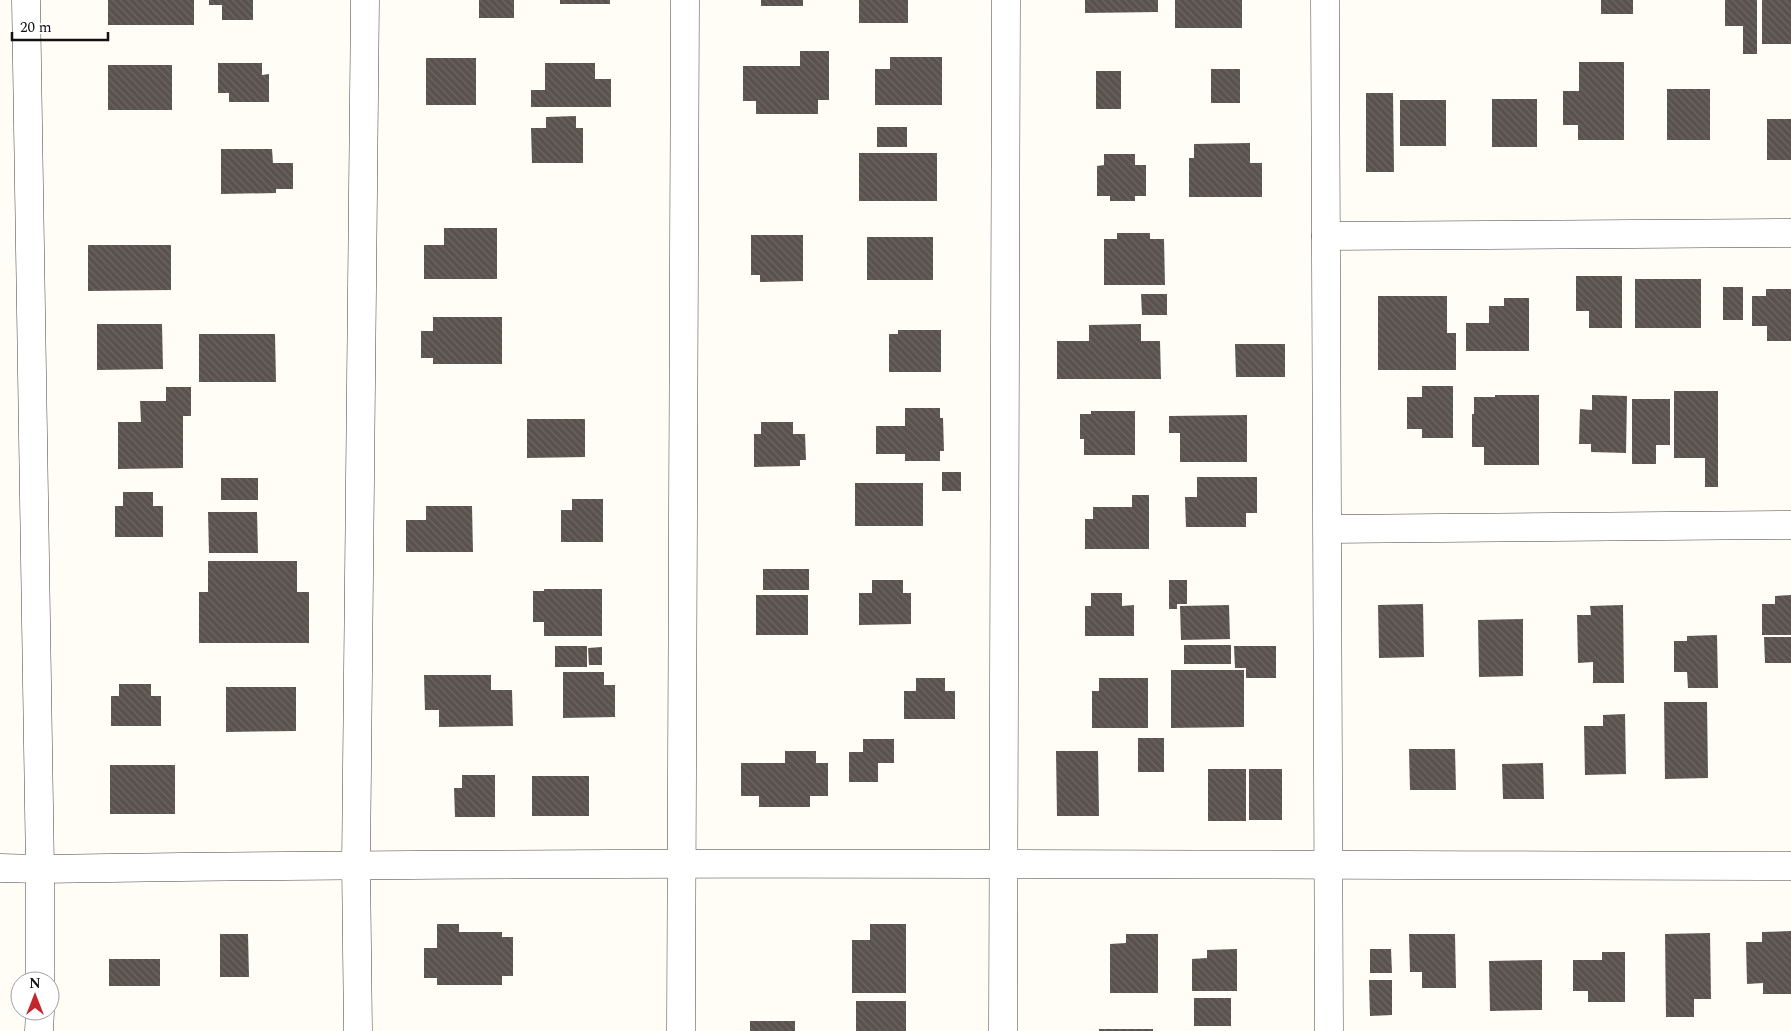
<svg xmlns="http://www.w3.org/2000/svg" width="1791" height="1031" viewBox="0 0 1791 1031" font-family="Spectral,serif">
  <defs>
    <pattern id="building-back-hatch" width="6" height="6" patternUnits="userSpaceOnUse" patternTransform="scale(1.25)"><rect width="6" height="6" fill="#5a524d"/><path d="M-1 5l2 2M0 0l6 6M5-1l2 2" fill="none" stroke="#6d6662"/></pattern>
  </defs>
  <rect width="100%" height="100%" fill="#fffdf5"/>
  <g fill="url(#building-back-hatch)">
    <rect x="108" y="0" width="86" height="25"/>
    <path d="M209,0H253V20H222V5H209Z"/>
    <rect x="479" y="0" width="35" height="18"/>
    <rect x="560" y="0" width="50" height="4"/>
    <rect x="761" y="0" width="42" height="6"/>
    <rect x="859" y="0" width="49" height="23"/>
    <path d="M1085,0H1158V12L1085,13Z"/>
    <rect x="1175" y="0" width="67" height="28"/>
    <rect x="1601" y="0" width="32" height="14"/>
    <path d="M1725,0H1757V54H1743V26H1725Z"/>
    <rect x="1762" y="0" width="29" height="44"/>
    <path d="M800,51H829V100H818V114H756V101H743V66H800Z"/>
    <path d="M890,57H942V105H875V69H890Z"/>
    <rect x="426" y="58" width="50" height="47"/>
    <path d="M1579,62H1624V140H1578V125H1563V91H1579Z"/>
    <path d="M218,63H262V75L269,74V102H229V93H218Z"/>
    <path d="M545,63H595V79H611V107H531V90H545Z"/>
    <rect x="108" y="65" width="64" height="45"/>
    <rect x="1211" y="69" width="29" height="34"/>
    <rect x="1096" y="71" width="25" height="38"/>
    <rect x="1667" y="89" width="43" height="51"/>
    <path d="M1366,93H1393L1394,172H1366Z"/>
    <rect x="1492" y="99" width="45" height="48"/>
    <rect x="1400" y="100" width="46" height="46"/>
    <path d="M576,116V128H583V163H532L531,128H546V117Z"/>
    <rect x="1767" y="119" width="24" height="41"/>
    <rect x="877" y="127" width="30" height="20"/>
    <path d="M1250,143V163H1262V197H1189V158H1194V144Z"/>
    <path d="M221,149H272L273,163H293V189H276V193L221,194Z"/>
    <rect x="859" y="153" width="78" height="48"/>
    <path d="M1104,154H1135V165H1146V196H1135V201H1110V196H1097V166L1104,165Z"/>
    <path d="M444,228H497V279H424V245H444Z"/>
    <path d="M1117,233H1150V239H1164L1165,285H1104V239H1117Z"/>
    <path d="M751,235H803V281L760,282V275H751Z"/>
    <rect x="867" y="237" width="66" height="43"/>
    <path d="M88,245H171V290L88,291Z"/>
    <path d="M1576,276H1622V328H1589V311H1576Z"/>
    <rect x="1635" y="279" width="66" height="49"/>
    <rect x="1723" y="287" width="20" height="33"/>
    <path d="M1766,289H1791V341H1767V326H1752V296H1766Z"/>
    <path d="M1141,294H1167V315H1142Z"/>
    <path d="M1378,296H1447V333H1456V370H1378Z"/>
    <path d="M1504,298H1529V351H1466V323H1489V306H1504Z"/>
    <path d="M433,317H502V364H433V358H421V331H433Z"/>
    <path d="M97,324H162L163,369L97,370Z"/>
    <path d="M1141,324V341H1160L1161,379H1057V341H1089V325Z"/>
    <path d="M898,330H941V372H889V334H898Z"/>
    <path d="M199,334H275L276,382H199Z"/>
    <path d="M1235,344H1285V377H1236Z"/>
    <path d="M1422,386H1453V438H1422V429H1407V397H1422Z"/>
    <path d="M166,387H191V416H183V468L118,469V422H141L140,401H166Z"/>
    <path d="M1674,391H1718V487H1705V458H1674Z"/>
    <path d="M1495,395H1539V465H1484V447H1472V414H1474V397H1495Z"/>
    <path d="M1592,395L1627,396L1626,453L1591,452V444H1579L1580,409L1592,410Z"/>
    <path d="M1632,399H1670V445H1656V464H1632Z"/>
    <path d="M905,408H940V418H943L944,451H940V461H905V454H876V426H905Z"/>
    <path d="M1091,411H1135V455H1084V439H1080V414H1091Z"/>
    <path d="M1247,415V462H1180V433H1169V416Z"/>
    <path d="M527,419H585V457L527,458Z"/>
    <path d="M761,422H793V434H805L806,460H800V466L754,467V434H761Z"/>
    <rect x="942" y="472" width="19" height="19"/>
    <path d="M1197,477H1257V513H1246V527H1186L1185,497H1197Z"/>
    <rect x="221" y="478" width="37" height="22"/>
    <rect x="855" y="483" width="68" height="43"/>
    <path d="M123,492H153V506H163V537H115V506H123Z"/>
    <path d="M1132,495H1149V549H1085V519H1093V507H1132Z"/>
    <path d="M572,499H603V542H561V510H572Z"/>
    <path d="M426,506H472L473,552H406V520H426Z"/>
    <path d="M208,512H257L258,553H209Z"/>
    <path d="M208,561H297V592H309V643H199V592H208Z"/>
    <rect x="763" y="569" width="46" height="21"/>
    <path d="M872,580H903V593H911V624L859,625V593H872Z"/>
    <path d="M1169,580H1187V604H1177V609H1169Z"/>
    <path d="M544,589H602V636H544V622H533V591H544Z"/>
    <path d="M1091,593H1122V606L1134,605V636H1085V606H1091Z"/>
    <rect x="756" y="595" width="52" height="40"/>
    <path d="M1791,595V635H1762V604H1775V596Z"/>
    <path d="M1423,604L1424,657L1379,658L1378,605Z"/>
    <path d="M1229,605L1230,639L1181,640L1180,606Z"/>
    <path d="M1623,605L1624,683H1593V662L1578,663L1577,615H1591L1590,606Z"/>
    <path d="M1523,619V676L1479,677L1478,620Z"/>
    <path d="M1717,635L1718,688H1688L1687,672H1674V641H1687V636Z"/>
    <path d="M1764,637H1791V663H1765Z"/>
    <rect x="1184" y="645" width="47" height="19"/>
    <rect x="555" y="646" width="32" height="21"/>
    <path d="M1234,646H1276V678H1246V668H1235Z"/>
    <path d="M602,647V665H589L588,648Z"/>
    <path d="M1171,670H1244V727L1171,728Z"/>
    <path d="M563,672H604V685H615V717L563,718Z"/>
    <path d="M424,675H491V690H512L513,726L439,727V710H425Z"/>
    <path d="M916,678H945V691H955V719H904V691H916Z"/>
    <path d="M1099,678H1148V728H1092V691H1099Z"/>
    <path d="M119,684H151V696H161V726H111V696H119Z"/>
    <path d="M226,687H296V731L226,732Z"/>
    <path d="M1664,702H1707L1708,778L1665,779Z"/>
    <path d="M1625,714L1626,774L1585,775L1584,726H1603V715Z"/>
    <rect x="1138" y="738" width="26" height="34"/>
    <path d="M863,739H894V763H878V782H849V752H863Z"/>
    <path d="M1409,749H1455L1456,790H1410Z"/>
    <path d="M785,751H816V763H828V796H810V807H759V796H741V763H785Z"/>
    <path d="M1056,751H1098L1099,816H1057Z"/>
    <path d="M1543,763L1544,799H1503L1502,764Z"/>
    <rect x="110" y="765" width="65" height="49"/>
    <rect x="1208" y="769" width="38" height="52"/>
    <rect x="1249" y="769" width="33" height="51"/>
    <path d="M462,775H495V817H455L454,788H462Z"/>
    <rect x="532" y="776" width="57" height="40"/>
    <path d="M437,924H459V932H502V937H513V976H502V985H437V978H424V948H437Z"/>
    <path d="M870,924H906V993H852V940H870Z"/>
    <path d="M1791,931V994H1763V983L1747,984L1746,942H1762V932Z"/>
    <path d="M1710,933L1711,999H1694V1017H1666L1665,934Z"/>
    <path d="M220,934H248L249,977H220Z"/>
    <path d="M1126,934H1158V993H1110V944L1126,943Z"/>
    <path d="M1409,934H1455L1456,988H1422V972H1410Z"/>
    <path d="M1237,949V991H1192V959L1207,958V950Z"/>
    <path d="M1370,949H1391L1392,973H1370Z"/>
    <path d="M1602,952H1625V1002H1588V991H1573V960H1602Z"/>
    <rect x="109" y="959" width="51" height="27"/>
    <path d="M1542,960V1010L1490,1011L1489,961Z"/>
    <path d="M1369,980H1392V1015L1370,1016Z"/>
    <rect x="1194" y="998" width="37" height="28"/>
    <rect x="856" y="1001" width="50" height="30"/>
    <rect x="750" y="1021" width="45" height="10"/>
    <rect x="1099" y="1029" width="54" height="2"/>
  </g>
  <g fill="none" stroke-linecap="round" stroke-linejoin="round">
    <defs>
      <g id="street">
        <path d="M26,0L40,869V981"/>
        <path d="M1325,0L1329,1031"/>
        <path d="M1326,236L1791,233"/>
        <path d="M1328,529L1791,525"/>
        <path d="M0,868L40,869C624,860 1207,865 1791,866"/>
        <path d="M39,1031L40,1011"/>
        <path d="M358,1031L356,864L365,0"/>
        <path d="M681,1031L685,0"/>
        <path d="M1003,1031L1006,0"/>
      </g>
    </defs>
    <use href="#street" stroke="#444" stroke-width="29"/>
    <use href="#street" stroke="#fff" stroke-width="28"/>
  </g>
  <g transform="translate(35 996)"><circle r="24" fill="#ffffff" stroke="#a0a0a0"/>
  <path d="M0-4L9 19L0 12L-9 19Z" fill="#c4262e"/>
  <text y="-8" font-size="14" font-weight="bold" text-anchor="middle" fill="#111111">N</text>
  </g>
  <path d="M12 32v8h96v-8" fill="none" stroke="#111111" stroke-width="2.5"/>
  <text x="20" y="32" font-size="15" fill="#111111" stroke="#ffffff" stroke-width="4" paint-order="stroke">20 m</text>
</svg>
